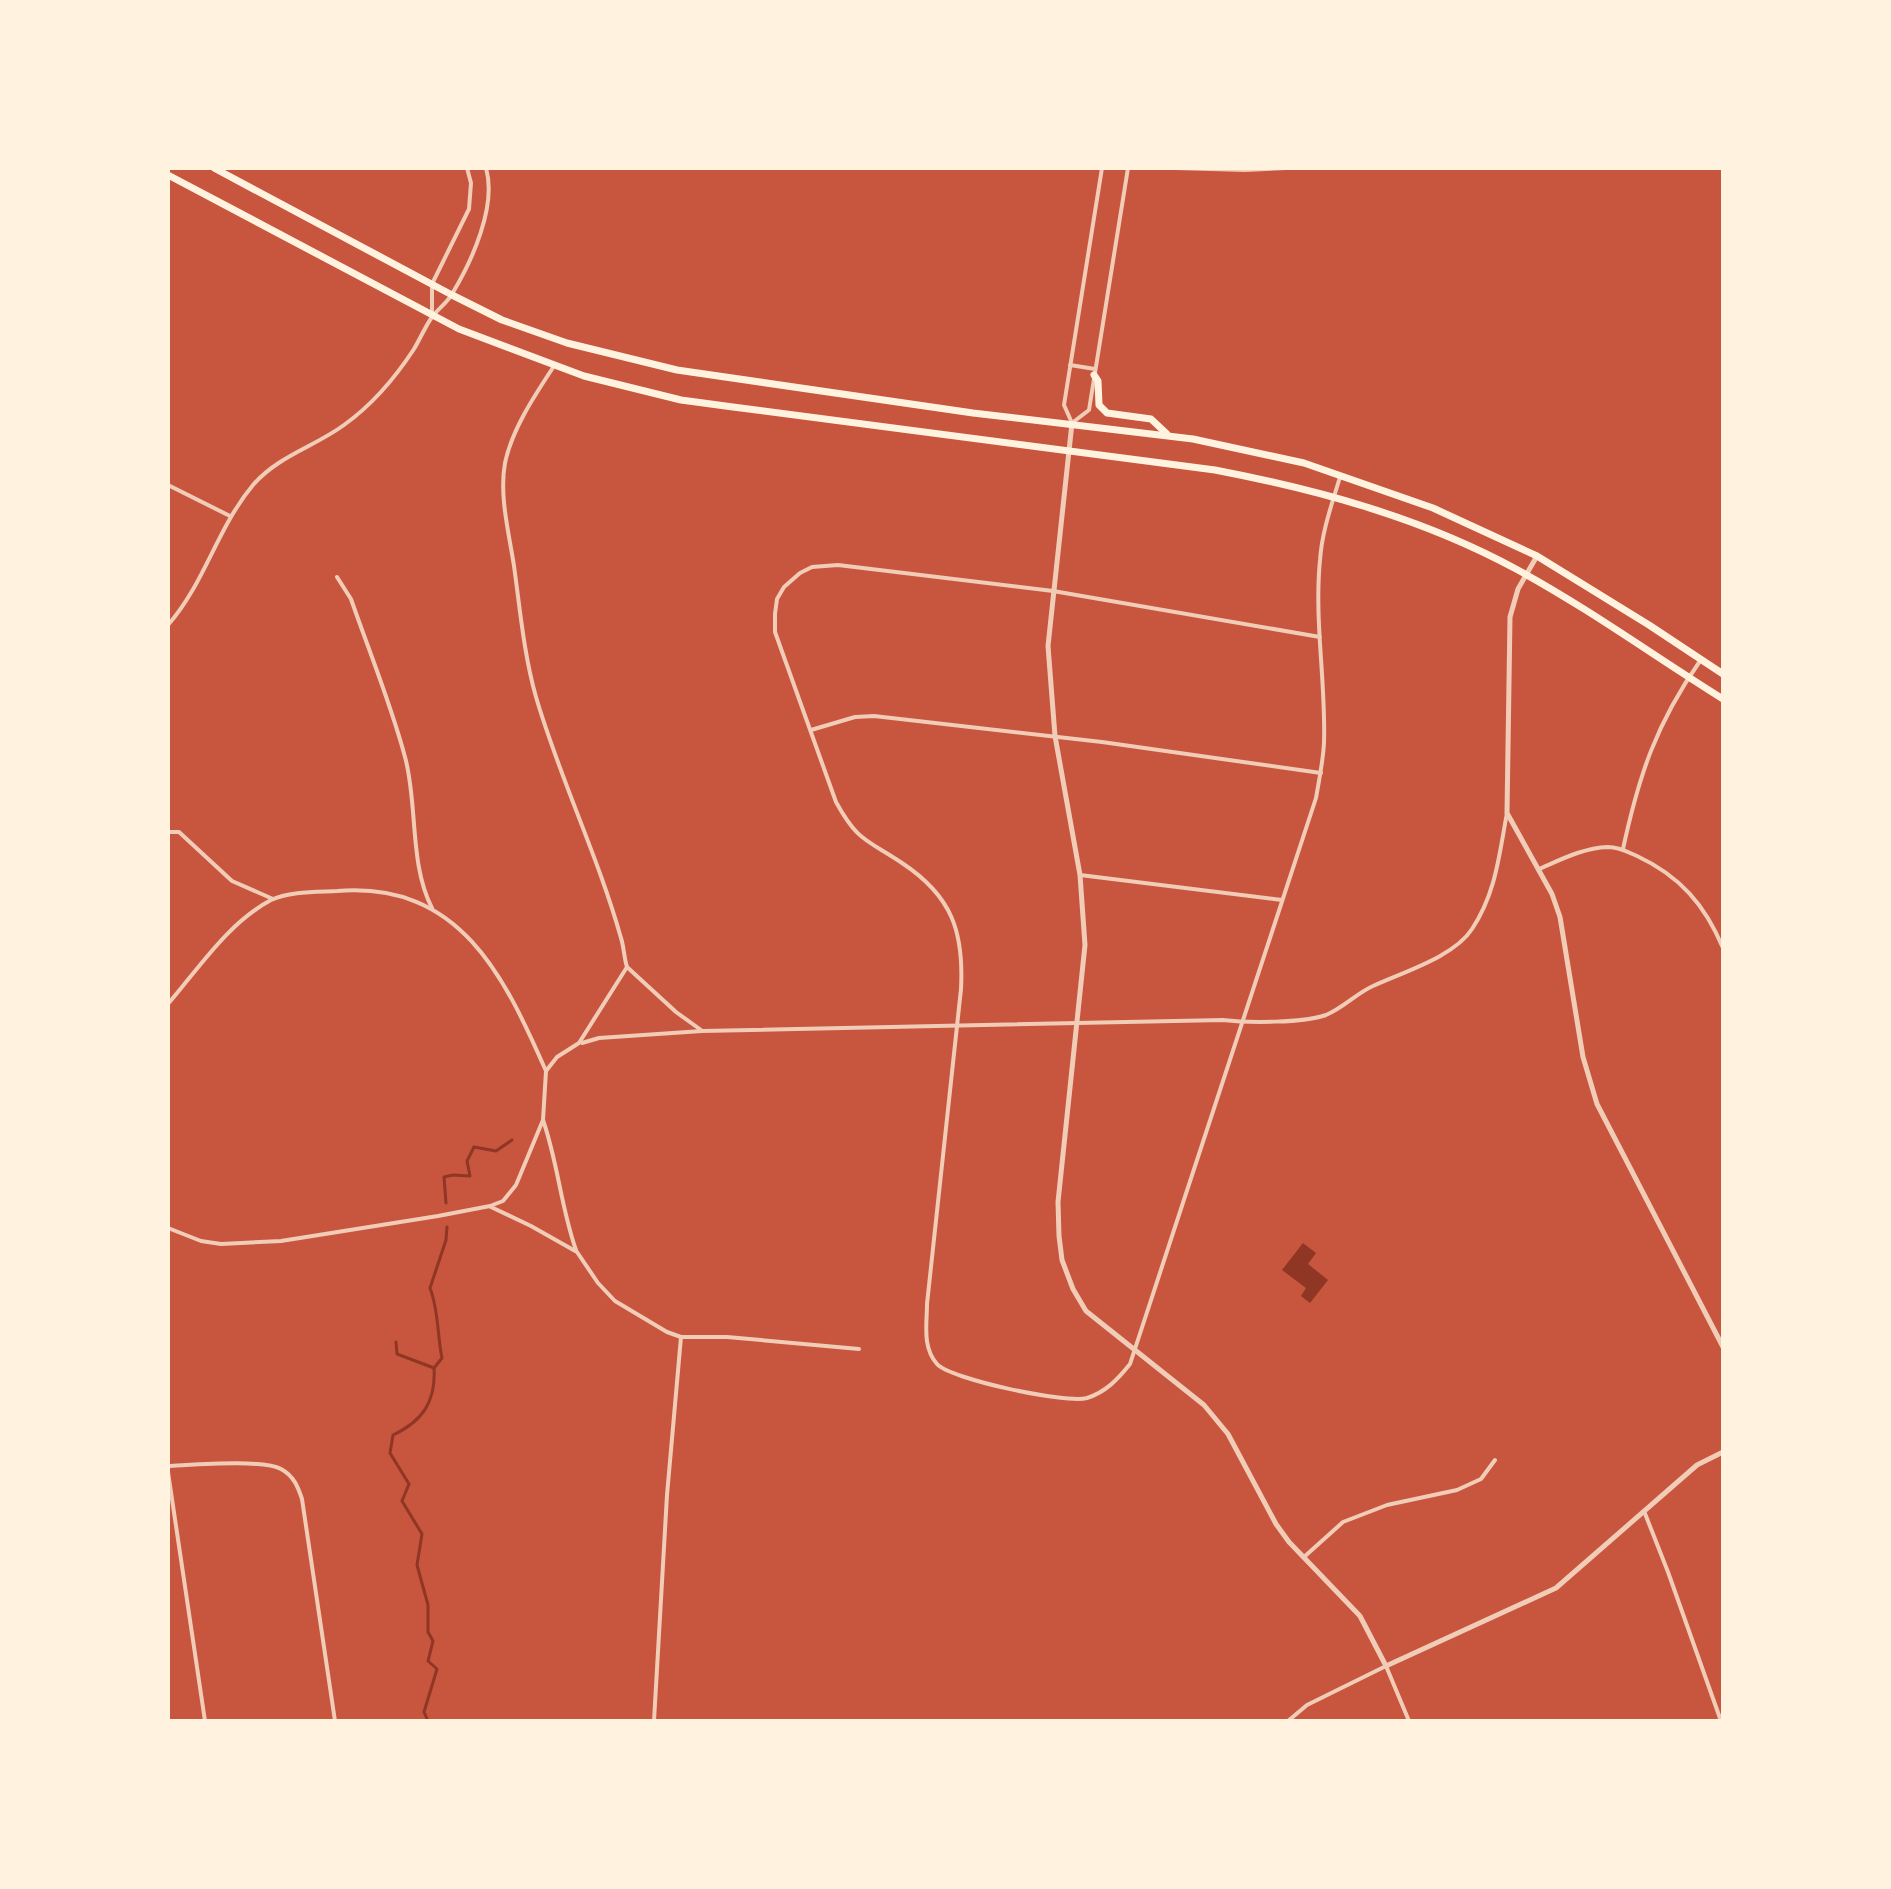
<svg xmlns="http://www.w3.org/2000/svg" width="1891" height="1889" viewBox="0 0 1891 1889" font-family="Figtree,sans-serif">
  <rect width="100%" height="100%" fill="#c8553d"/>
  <path fill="#8f3625" d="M1303,1243L1316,1253L1308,1264L1328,1280L1310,1303L1301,1296L1306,1288L1282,1270Z"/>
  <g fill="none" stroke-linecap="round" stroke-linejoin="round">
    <g stroke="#8f3625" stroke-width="3">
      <path d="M446,1203L444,1177L453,1175L470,1176L467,1161L474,1147L496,1151L512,1140"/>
      <path d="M396,1342L397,1354L434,1368"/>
      <path d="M428,1721L424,1712L437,1669L428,1661L433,1641L428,1632V1605L417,1565L422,1534L402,1501L409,1484L390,1453L393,1435C423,1421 436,1401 434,1368L442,1358C437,1335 439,1311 430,1288L446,1240L447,1227"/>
    </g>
    <g stroke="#f1ccb7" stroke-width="4">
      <path d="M1102,168L1064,405L1072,423L1089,410L1128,168"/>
      <path d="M1175,168L1245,170L1286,168"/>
      <path d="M432,316V284L469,209L471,183L467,168"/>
      <path d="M1070,365L1095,369"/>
      <path d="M168,485L230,516"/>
      <path d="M337,577L351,599C369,651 391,704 405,757C418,804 409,864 432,908"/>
      <path d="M168,625C205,583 217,528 253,485C278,456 314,447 344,425C372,405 395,378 414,349C420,339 425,327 432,317C438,309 447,303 452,294C472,261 497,206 486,168"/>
      <path d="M1320,637L1053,591L838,565L812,567L800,573L784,587L777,599L775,614V632L836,802C858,842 866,839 902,863C952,896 964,932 961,989L927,1304C927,1324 922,1347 937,1364C950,1379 1066,1404 1087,1398C1106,1392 1118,1379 1130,1364L1316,798C1319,780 1323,762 1324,743C1326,682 1314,621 1320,560C1322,531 1332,504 1340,477"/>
      <path d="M811,730L855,717L874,716L1102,742L1321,773"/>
      <path d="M168,832H179L232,881L273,899"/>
      <path d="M1623,849C1639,775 1656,724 1700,661"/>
      <path d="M1539,869C1562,859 1583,848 1608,847C1619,847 1628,852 1637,856C1680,876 1705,905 1723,948"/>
      <path d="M1080,875L1282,900"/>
      <path d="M627,967L676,1012L701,1030"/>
      <path d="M168,1004C199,968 228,923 271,900C289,891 318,892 337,891C460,881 504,976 546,1071"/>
      <path d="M582,1043L599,1038L702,1031L1223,1020C1248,1023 1304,1023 1326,1015C1343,1008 1357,993 1373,986C1403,972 1454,957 1472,929C1496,893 1499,855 1507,813"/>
      <path d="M543,1120C558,1163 561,1208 576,1250"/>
      <path d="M491,1207L531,1226L577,1252L598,1283L615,1301L667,1332L681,1337H727L859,1349"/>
      <path d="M168,1228L201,1241L221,1244L281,1241L438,1216L490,1206L503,1201L516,1185L543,1120L546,1071L557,1057L579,1043L627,967C624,958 624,947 621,938C598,856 560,779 536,697C524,655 520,609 514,566C509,533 499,496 505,463C512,429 535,395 554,366"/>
      <path d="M168,1466C192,1465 263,1459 281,1469C294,1476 298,1487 302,1499L335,1721"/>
      <path d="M168,1472L205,1721"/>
      <path d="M1644,1511L1668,1572L1721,1721"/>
      <path d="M1304,1557L1343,1522L1387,1505L1457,1490L1481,1479L1495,1460"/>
      <path d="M654,1721L667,1495L681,1337"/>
      <path d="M1288,1721L1307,1705L1386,1666L1409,1721"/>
    </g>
    <g stroke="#f1ccb7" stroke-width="5">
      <path d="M1072,423L1048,646L1055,736L1080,875L1085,945L1058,1202L1059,1236L1062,1260L1073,1289L1086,1311L1204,1405L1228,1434L1276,1524L1289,1542L1360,1616L1386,1666L1556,1588L1697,1465L1723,1452"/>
      <path d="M1537,556L1518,589L1510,617L1507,813L1552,894L1560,917L1583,1057L1597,1104L1723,1347"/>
    </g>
    <g stroke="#fff3e0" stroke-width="7">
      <path d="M214,168L452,295L502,320L567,343L677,370L973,413L1193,439L1304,463L1433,508L1537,556L1649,625L1723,674"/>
      <path d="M168,175L459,329L584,376L681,400L733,407L1215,470C1319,490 1422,518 1516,569C1588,608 1654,656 1723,699"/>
      <path d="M1094,375L1098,381L1099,405L1107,413L1151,419L1167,434"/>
    </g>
  </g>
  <rect width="1891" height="1889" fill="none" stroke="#fff3e0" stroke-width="340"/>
</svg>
